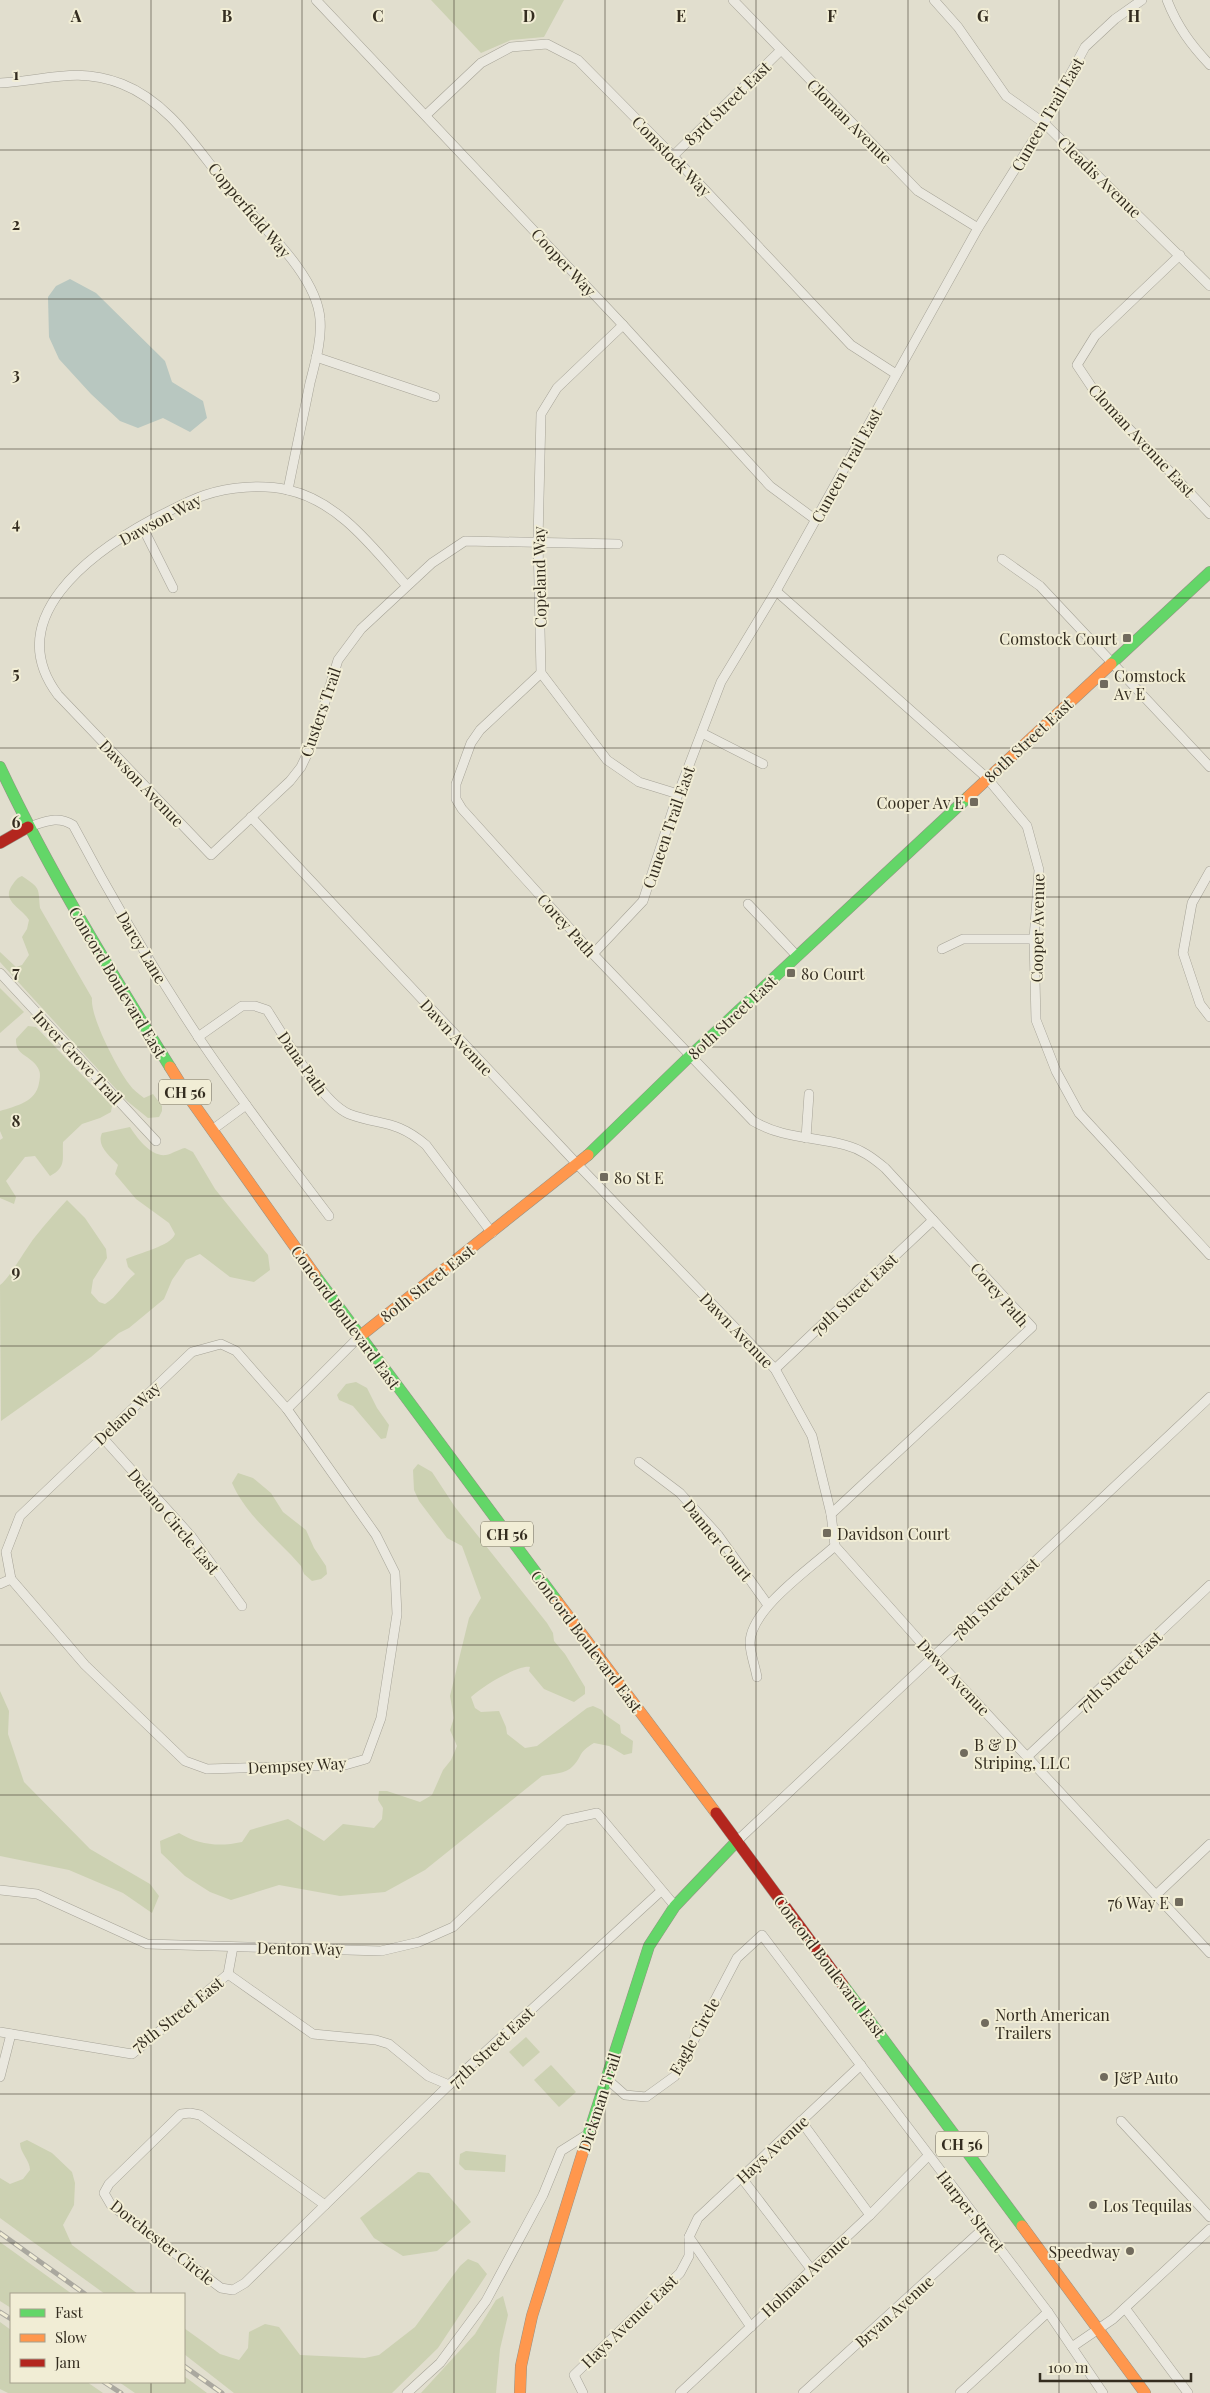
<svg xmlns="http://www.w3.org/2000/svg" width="1210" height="2393" viewBox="0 0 1210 2393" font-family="'Playfair Display',serif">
  <rect width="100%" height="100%" fill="#e1dece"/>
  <g fill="#ccd1b2">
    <path d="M431,0H564L544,37L511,40L481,53Z"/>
    <path d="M22,876C41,889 38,887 40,908L92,998C90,1017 117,1068 129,1084C133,1090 139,1094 144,1098L153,1094L162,1106V1111L159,1117L148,1118L127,1101L0,962V952L16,967L22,965L29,955L22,937L27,929L29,920C21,907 0,901 13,884C16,880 17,878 22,876Z"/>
    <path d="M0,988L24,1012L0,1033Z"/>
    <path d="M28,1026L36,1027L112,1106L111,1112L100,1118L82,1124L63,1142C62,1159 67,1167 50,1176L35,1156L25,1157L6,1181L16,1197L14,1204L0,1198V1140L3,1138L0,1131V1111C16,1106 36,1102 39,1083C40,1078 41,1073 38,1068C31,1055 15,1056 16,1039Z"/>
    <path d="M130,1127C137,1138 151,1157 166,1155C172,1154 179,1149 185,1148L193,1152L215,1189L268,1255L270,1270L254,1282L230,1277L200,1254L186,1260L172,1280L164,1299L129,1328L119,1333L91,1357L1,1421L0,1285C9,1279 26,1248 35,1237C45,1224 56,1212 67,1200L85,1218L106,1249L107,1258L93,1280L91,1293L99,1302L105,1304C117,1297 124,1283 135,1274L128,1267L126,1259C139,1253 171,1246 175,1234L169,1223L136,1199L115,1174L118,1165C110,1156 96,1146 102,1133Z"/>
    <path d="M356,1382L367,1388L377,1408L389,1425L386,1438L381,1439L353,1406L339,1400L337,1395L346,1384Z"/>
    <path d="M418,1464L432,1472L455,1507L547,1623L553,1633L554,1641L565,1654L585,1687V1694L574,1702L544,1689L529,1671L530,1667C517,1665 481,1687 471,1697L475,1708L481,1712L499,1711L506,1727L507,1734L525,1748L537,1746L587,1708L593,1706L602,1710L604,1714L620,1725L621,1733L633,1741L632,1753L624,1755L609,1746L594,1743C577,1753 583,1756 573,1766C566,1774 551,1774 542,1776L425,1870L385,1892L340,1896L279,1885L231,1900L210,1892L185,1876L161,1853L160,1841L179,1833C199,1845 219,1847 242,1842L250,1830L288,1819L324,1841L343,1824L374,1828L382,1819L383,1808L378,1800L379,1791H387L420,1802L432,1795L443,1770L451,1760L457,1746L450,1730L454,1718L450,1696L469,1618L481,1598L462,1546L447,1538L419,1501L414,1490L413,1470Z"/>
    <path d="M238,1473L253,1478L271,1493L283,1512L306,1530L314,1548L326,1566L327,1574L321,1579L312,1581L304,1574L301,1566C277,1538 247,1517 232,1483Z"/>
    <path d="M0,1691L9,1711L8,1734L24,1782L90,1849L150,1884L159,1896L152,1913L123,1893L69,1870L0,1856Z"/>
    <path d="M526,2037L540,2052L523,2067L509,2052Z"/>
    <path d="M551,2065L576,2092L559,2107L534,2080Z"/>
    <path d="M27,2140L52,2153L72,2172L75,2183L74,2205L63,2225L72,2245L138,2294H105L0,2218V2178L10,2184L23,2179L30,2170C30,2160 20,2153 20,2143Z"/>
    <path d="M466,2151L506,2155L505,2172L465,2170L459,2164L460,2154Z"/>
    <path d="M418,2172L429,2173L471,2222L437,2251L403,2256L374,2238L360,2218Z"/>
    <path d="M0,2242L72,2294H11V2308L0,2301Z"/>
    <path d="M468,2259L478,2263L487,2274L438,2348L392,2393H234L184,2354V2328L220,2354L239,2360L248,2348L249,2332L265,2324L279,2327L300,2355L365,2358L379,2355L415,2327L460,2266Z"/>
    <path d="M503,2296L508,2315L500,2349L496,2393H421L475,2334L496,2300Z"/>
    <path d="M0,2322L11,2330V2382H87L103,2393H8L0,2389Z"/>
    <path d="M184,2376L207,2393H135L119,2382H184Z"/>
  </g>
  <path fill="#b8c7c0" d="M70,279L96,293L165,361L172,382L203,401L207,418L190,432L163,418L138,428L120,421L91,394L59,359L49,337L48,297L56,286Z"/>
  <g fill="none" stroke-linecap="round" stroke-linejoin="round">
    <defs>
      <g id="street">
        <path d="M316,0L623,325L770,486L816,520"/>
        <path d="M733,0L918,191L978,228"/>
        <path d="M934,0L958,27L1006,96L1044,123L1210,286"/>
        <path d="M1167,0C1177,26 1191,45 1210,65"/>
        <path d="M0,83C46,81 76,66 122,84C173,104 200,155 234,194C262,227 317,275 320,319C322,340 315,363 310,383C303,418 295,454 288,490"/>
        <path d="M426,115L481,63L511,47L547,44L578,60L673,156L851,345L896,374"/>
        <path d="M673,156L780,51"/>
        <path d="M1180,255L1095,336L1077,365L1097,395L1210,514"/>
        <path d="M623,325L557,388L541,414L538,541L541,673L607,760L639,782L678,794"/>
        <path d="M316,357L435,397"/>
        <path d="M142,526L173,588"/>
        <path d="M1002,559L1040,586L1210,767"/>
        <path d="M407,586C374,549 339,501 288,490C262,484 229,487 205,495C187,501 170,511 153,519C92,552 0,618 58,695L211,855L290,781L301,767L312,744L338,660L361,629L432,563L465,541L618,544"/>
        <path d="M776,591L987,778L1027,826L1039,870L1034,939L1036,1020L1056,1071L1079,1113L1210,1255"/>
        <path d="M541,673L480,730L471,743L456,784V799L462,809L593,954L753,1121C784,1139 812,1136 845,1145C861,1149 873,1158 885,1168L1032,1327L831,1514"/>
        <path d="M702,733L763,764"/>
        <path d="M251,817L578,1165L775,1369L812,1436L831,1514L835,1546L933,1656L1210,1953"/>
        <path d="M28,827C45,822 57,815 73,825C111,897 152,967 197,1035C238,1097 284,1156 329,1216"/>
        <path d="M1210,871L1192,903L1183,953L1200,1004L1210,1017"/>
        <path d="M748,904L797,956"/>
        <path d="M942,949L963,939H1034"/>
        <path d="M593,954L643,901L678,794L721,682L776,591L978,228L1044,123L1085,47L1115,19L1142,0"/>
        <path d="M0,973L156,1141"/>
        <path d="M198,1037L242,1006H255L267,1010C284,1036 322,1103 349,1114C381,1126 395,1119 426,1145L492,1233"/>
        <path d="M212,1130L246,1105"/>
        <path d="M806,1138L809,1094"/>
        <path d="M221,1344L236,1351L287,1409L376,1535L395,1573L397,1614L381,1718L366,1759L345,1765L207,1769L185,1761L85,1665L11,1579L6,1552L20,1516L192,1352Z"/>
        <path d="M775,1369L933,1220"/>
        <path d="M287,1409L359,1337"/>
        <path d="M102,1437L191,1536L242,1606"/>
        <path d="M639,1462L680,1493L718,1535L768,1605"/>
        <path d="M0,1584L11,1579"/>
        <path d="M757,1677C755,1666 750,1653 750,1643C750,1609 812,1567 835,1546"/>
        <path d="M1028,1756L1210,1585"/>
        <path d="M737,1841L1210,1397"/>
        <path d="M0,1890L37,1894L147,1944L381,1951L419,1942L453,1927L565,1820L597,1813L675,1906"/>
        <path d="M1156,1895L1210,1844"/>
        <path d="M228,1974L313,2034L376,2040L389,2044L428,2076L449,2085"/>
        <path d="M0,2032L132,2054L228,1974L233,1947"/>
        <path d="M0,2077L11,2034"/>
        <path d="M607,2079L625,2095L646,2097L675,2076L737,1958L762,1935L1048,2312L1103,2393"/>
        <path d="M190,2113L200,2115L325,2205L245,2283L233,2290L221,2288L111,2205L104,2193L109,2184L181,2114Z"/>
        <path d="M801,2121L870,2215"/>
        <path d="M1121,2121L1210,2217"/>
        <path d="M741,2177L811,2269"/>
        <path d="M325,2205L449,2085L661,1891"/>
        <path d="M689,2237L751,2327"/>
        <path d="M1125,2308L1188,2393"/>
        <path d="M1072,2347L1113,2319L1210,2229"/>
        <path d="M407,2393L440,2363L486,2301L543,2195L561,2151L588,2134"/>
        <path d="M583,2393L574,2375L680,2273L689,2256V2237L698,2218L861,2065"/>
        <path d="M680,2393L870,2215L928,2156"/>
        <path d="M803,2393L984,2228"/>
        <path d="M960,2393L1048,2312"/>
      </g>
      <g id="fast">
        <path d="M1111,664L1210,572"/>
        <path d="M0,767C49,871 109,969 170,1067"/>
        <path d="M588,1155L690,1056L968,797"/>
        <path d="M315,1275L557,1601"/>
        <path d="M843,1985L1022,2226"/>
        <path d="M586,2142L649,1946L675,1906L737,1841"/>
      </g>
      <g id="slow">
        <path d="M968,797L1111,664"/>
        <path d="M170,1067L188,1096L315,1275"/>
        <path d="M359,1337L588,1155"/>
        <path d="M557,1601L716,1813"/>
        <path d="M1022,2226L1145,2393"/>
        <path d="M520,2393L521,2366L532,2316L586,2142"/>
      </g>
      <g id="jam">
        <path d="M0,843L28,827"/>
        <path d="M716,1813L843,1985"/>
      </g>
    </defs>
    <use href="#street" stroke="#a6a397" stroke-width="10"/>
    <use href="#fast" stroke="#969286" stroke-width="12"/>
    <use href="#slow" stroke="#969286" stroke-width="12"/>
    <use href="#jam" stroke="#969286" stroke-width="12"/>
    <use href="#street" stroke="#eae8df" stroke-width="9"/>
    <use href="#fast" stroke="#63d668" stroke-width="11"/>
    <use href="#slow" stroke="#ff974d" stroke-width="11"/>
    <use href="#jam" stroke="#b3261e" stroke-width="11"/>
    <defs>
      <g id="rail">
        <path d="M0,2233L85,2294"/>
        <path d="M0,2312L11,2319"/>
        <path d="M184,2366L222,2393"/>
        <path d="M104,2382L121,2393"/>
      </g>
    </defs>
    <use href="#rail" stroke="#aaa89f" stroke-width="5"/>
    <use href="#rail" stroke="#f1edd5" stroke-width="3" stroke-dasharray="9" stroke-linecap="butt"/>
  </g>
  <path fill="none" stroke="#342d20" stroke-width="1" stroke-opacity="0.55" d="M151,0V2294M302,0V2393M454,0V2393M605,0V2393M756,0V2393M908,0V2393M1059,0V2393M0,150H1210M0,299H1210M0,449H1210M0,598H1210M0,748H1210M0,897H1210M0,1047H1210M0,1196H1210M0,1346H1210M0,1496H1210M0,1645H1210M0,1795H1210M0,1944H1210M0,2094H1210M0,2243H1210M151,2382V2393"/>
  <g fill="#716b5d" stroke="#f1edd5" stroke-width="2">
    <rect x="1122" y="633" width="10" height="10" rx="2.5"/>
    <rect x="1099" y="679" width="10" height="10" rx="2.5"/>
    <rect x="969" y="797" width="10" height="10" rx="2.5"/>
    <rect x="786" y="968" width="10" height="10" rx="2.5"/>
    <rect x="599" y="1172" width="10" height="10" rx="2.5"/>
    <rect x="822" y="1528" width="10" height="10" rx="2.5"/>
    <circle cx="964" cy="1753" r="5"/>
    <rect x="1174" y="1897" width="10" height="10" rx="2.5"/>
    <circle cx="985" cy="2023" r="5"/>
    <circle cx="1104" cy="2077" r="5"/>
    <circle cx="1093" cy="2205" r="5"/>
    <circle cx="1130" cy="2251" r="5"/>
  </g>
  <g text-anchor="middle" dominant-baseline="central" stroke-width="4" stroke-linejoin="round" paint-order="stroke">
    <g fill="#f1edd5" stroke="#6d6756" stroke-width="1">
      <rect x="159" y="1079.5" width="52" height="25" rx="4"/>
      <rect x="481" y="1521.5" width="52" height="25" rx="4"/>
      <rect x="936" y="2131.5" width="52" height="25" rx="4"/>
    </g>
    <g font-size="15" font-weight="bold" fill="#342d20">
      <text x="185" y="1092">CH 56</text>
      <text x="507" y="1534">CH 56</text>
      <text x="962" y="2144">CH 56</text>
    </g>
    <g font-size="16" fill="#342d20" stroke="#f1edd5">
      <text transform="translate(727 103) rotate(-44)">83rd Street East</text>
      <text transform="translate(1047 114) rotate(-60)">Cuneen Trail East</text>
      <text transform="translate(850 121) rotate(45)">Cloman Avenue</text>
      <text transform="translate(672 156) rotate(46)">Comstock Way</text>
      <text transform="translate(1100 177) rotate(44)">Cleadis Avenue</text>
      <text transform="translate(250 210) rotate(50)">Copperfield Way</text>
      <text transform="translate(564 262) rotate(47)">Cooper Way</text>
      <text transform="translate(1142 440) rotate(47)">Cloman Avenue East</text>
      <text transform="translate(846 465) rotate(-61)">Cuneen Trail East</text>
      <text transform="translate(160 519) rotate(-28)">Dawson Way</text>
      <text transform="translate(539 577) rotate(-91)">Copeland Way</text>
      <text transform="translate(320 712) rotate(-71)">Custers Trail</text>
      <text transform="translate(1028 740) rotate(-43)">80th Street East</text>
      <text transform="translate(142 783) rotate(46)">Dawson Avenue</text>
      <text transform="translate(668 827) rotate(-71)">Cuneen Trail East</text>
      <text transform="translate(567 925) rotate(48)">Corey Path</text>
      <text transform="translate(1037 928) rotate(-89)">Cooper Avenue</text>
      <text transform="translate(142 947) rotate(59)">Darcy Lane</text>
      <text transform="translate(118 982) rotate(59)">Concord Boulevard East</text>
      <text transform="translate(732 1017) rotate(-43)">80th Street East</text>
      <text transform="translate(457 1037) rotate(47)">Dawn Avenue</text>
      <text transform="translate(78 1057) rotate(47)">Inver Grove Trail</text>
      <text transform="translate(303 1063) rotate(55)">Dana Path</text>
      <text transform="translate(427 1283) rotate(-38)">80th Street East</text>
      <text transform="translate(854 1294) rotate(-43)">79th Street East</text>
      <text transform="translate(1000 1294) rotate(49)">Corey Path</text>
      <text transform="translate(346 1317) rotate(54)">Concord Boulevard East</text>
      <text transform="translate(737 1330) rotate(46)">Dawn Avenue</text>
      <text transform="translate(127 1413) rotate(-43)">Delano Way</text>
      <text transform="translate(174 1521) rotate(50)">Delano Circle East</text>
      <text transform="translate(718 1540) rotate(51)">Danner Court</text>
      <text transform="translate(995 1598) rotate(-43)">78th Street East</text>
      <text transform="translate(587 1641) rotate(53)">Concord Boulevard East</text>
      <text transform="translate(1119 1671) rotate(-43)">77th Street East</text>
      <text transform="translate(954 1677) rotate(47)">Dawn Avenue</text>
      <text transform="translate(297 1765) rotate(-3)">Dempsey Way</text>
      <text transform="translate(300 1948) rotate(1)">Denton Way</text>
      <text transform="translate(830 1966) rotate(53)">Concord Boulevard East</text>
      <text transform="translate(177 2014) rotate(-38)">78th Street East</text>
      <text transform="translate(694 2036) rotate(-61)">Eagle Circle</text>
      <text transform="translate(491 2047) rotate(-43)">77th Street East</text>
      <text transform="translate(599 2102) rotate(-72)">Dickman Trail</text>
      <text transform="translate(772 2149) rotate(-43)">Hays Avenue</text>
      <text transform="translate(971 2211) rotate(52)">Harper Street</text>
      <text transform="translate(163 2242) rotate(38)">Dorchester Circle</text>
      <text transform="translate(805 2275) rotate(-43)">Holman Avenue</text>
      <text transform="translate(894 2311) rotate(-42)">Bryan Avenue</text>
      <text transform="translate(629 2321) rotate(-44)">Hays Avenue East</text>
    </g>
    <g font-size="16" fill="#342d20" stroke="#f1edd5" text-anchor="start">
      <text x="1117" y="638" text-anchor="end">Comstock Court</text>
      <text x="1114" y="675">Comstock<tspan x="1114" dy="18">Av E</tspan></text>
      <text x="964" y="802" text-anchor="end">Cooper Av E</text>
      <text x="801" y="973">80 Court</text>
      <text x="614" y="1177">80 St E</text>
      <text x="837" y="1533">Davidson Court</text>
      <text x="974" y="1744">B &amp; D<tspan x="974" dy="18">Striping, LLC</tspan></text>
      <text x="1169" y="1902" text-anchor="end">76 Way E</text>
      <text x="995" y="2014">North American<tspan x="995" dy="18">Trailers</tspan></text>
      <text x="1114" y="2077">J&amp;P Auto</text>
      <text x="1103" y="2205">Los Tequilas</text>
      <text x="1120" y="2251" text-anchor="end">Speedway</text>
    </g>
  </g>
  <g font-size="16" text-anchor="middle" font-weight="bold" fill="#342d20" stroke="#f1edd5" stroke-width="4" stroke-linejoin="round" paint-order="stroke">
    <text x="76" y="22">A</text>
    <text x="227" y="22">B</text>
    <text x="378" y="22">C</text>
    <text x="529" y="22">D</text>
    <text x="681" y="22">E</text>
    <text x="832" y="22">F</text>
    <text x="983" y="22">G</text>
    <text x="1134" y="22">H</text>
    <text x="16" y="80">1</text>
    <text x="16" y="230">2</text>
    <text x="16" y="380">3</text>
    <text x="16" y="529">4</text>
    <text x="16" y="679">5</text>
    <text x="16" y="828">6</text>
    <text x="16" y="978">7</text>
    <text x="16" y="1127">8</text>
    <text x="16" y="1277">9</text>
  </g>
  <rect x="10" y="2293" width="175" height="90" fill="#f1edd5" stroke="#a5a08d"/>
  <rect x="20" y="2309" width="25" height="8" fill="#63d668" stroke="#a5a08d"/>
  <text x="55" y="2318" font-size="15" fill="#342d20">Fast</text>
  <rect x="20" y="2334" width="25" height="8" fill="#ff974d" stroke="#a5a08d"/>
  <text x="55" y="2343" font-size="15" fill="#342d20">Slow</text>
  <rect x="20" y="2359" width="25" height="8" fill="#b3261e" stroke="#a5a08d"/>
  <text x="55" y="2368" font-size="15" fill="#342d20">Jam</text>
  <path d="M1040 2373v8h151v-8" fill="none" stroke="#342d20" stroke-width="2.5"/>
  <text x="1048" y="2373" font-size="15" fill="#342d20" stroke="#f1edd5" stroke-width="4" paint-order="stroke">100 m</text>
</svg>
